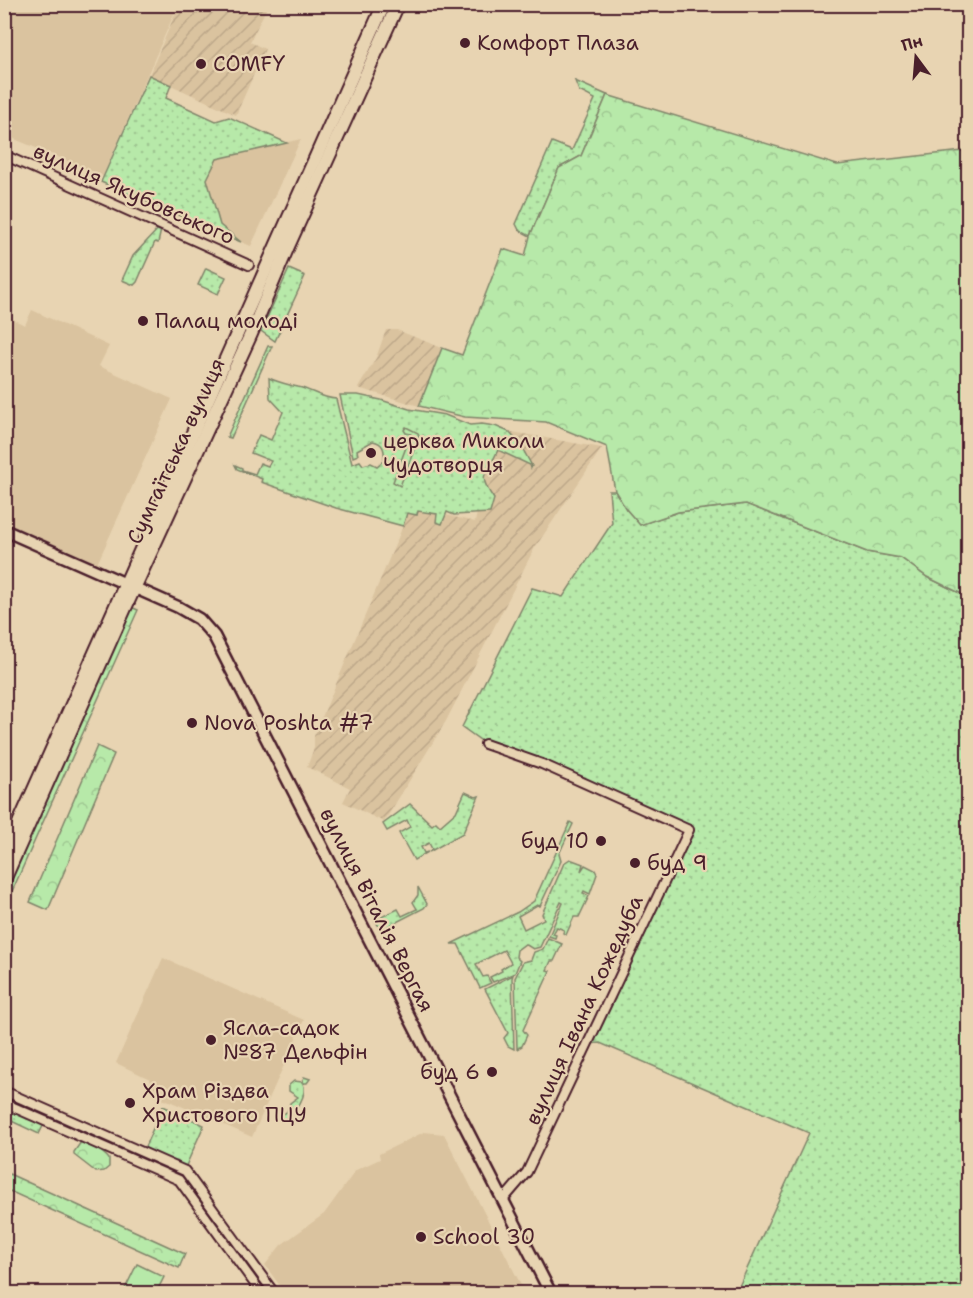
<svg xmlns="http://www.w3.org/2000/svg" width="973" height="1298" viewBox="0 0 973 1298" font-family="'Shantell Sans',sans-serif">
  <defs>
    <pattern id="industrial-furrows" width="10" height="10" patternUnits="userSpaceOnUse" patternTransform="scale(1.5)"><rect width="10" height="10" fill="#dac39f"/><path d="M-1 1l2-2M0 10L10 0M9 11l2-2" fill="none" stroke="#bda789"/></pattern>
    <pattern id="grass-dots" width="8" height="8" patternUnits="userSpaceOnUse" patternTransform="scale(1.5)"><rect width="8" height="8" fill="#b7e9a9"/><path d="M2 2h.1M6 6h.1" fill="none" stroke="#9fc792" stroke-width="1.8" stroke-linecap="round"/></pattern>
    <pattern id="forest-crowns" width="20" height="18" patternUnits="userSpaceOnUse" patternTransform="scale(1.5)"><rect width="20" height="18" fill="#b7e9a9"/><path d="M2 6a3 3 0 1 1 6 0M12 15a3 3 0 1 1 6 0" fill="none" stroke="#9fc792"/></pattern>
  </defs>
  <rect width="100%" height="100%" fill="#e8d4b2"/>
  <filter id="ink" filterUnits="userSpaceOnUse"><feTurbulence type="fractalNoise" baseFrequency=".0167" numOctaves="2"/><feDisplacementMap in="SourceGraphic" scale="12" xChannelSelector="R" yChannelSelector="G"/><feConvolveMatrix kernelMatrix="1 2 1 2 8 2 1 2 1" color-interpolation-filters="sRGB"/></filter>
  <g filter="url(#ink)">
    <g fill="#dac39f">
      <path d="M4,5H178L103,176L5,135Z"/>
      <path d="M301,139L251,246L241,242L220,225L207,179L216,159Z"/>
      <path d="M32,310L109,346L99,366L172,399L97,564L5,523V316L25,325Z"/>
      <path d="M163,958L304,1020L252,1137L167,1100L166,1101L155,1096L150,1079L116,1063Z"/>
      <path d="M424,1132L444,1134L525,1293H285L265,1265L281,1245L324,1214L356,1170L380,1159L379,1154Z"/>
    </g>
    <g fill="url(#industrial-furrows)">
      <path d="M179,5H268L250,42L265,49L236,115L149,75Z"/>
      <path d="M386,330H397L442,348L419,406L358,388L376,358Z"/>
      <path d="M496,429L602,448L534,549L446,721L384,822L343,802L350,788L307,767L314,748V736L403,526L409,506L475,522Z"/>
    </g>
    <g fill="url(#grass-dots)" stroke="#80846a" stroke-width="1.5">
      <path d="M149,75L171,85L166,98L216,121L229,117L287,143L217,159L207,179L220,225L241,242L101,182Z"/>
      <path d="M575,81L607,95L581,156L559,168L530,236L519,230L516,224L552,142L572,150L595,99L579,91Z"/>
      <path d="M158,229L161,230L158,243L155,242L137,282L134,285L122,280L133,256Z"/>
      <path d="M206,268L226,277L218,294L198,285Z"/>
      <path d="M289,269L305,276L275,341L261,331Z"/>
      <path d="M268,346H272L231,438L227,437Z"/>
      <path d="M269,378C279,383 287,384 298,387C312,390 320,398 336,399L352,464L360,461L363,465L371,463L377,466L384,460C385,451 384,443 373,441L357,450L358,455L353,457L340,395H358L381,400L409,409L445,415L470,425L482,424L495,426L509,432L520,444L532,466L531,468L530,465L498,450C488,474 475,472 494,499L490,513L454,515L447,512L442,524L436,522L437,514L418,511L417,515L407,513L403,526L336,508L261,482L262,479L237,469L235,465L242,468V470L255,474L260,463L268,466L271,461L251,453L259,435L271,440L283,412L270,398Z"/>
      <path d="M609,491H615L626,509L640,525L678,512L746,504L867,552L901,558L927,577L968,597V1293H736L809,1133L600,1043L588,1044L689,830L483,742L462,727L532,588L563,597L612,523Z"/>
      <path d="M465,792L476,797L479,796L463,833L429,852L432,849L429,843L421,847L424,853L428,852L414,860L399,833L410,827L407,820L387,831L383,824L410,804L432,825L436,822L440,826L456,812Z"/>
      <path d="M570,822L573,824L559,854L561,861L540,906L537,905L518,916L524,929L544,919L542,914L564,863L570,859L583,864L581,871L585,865L595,870L597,874L590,894L584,891L583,893L589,896L579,917H574L566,935L563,933L564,930L557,927L553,934L556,935L555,938L549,936L563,903L561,902L540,947L533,949L525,944L517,950L516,957L520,961L515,973L493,982L490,977L502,971L501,969L511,963L504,950L476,964L483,977L487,976L491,983L480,988L458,944H451L518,912L534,901Z"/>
      <path d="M418,887L427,904L424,908L381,930L375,920L398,909L402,916L417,909L413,902L418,895Z"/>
      <path d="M548,938L562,944L554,961H551L547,970L550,971L523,1030L527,1035L522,1046L517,1049L515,978L523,962L531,960L534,952L543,949Z"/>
      <path d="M513,975L512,978L514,1049L508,1046L504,1038L508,1033L485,989Z"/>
      <path d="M304,1077L310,1079L307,1083H303C308,1096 296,1110 287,1120H282L280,1115L287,1112L290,1103L298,1097L289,1091V1085L294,1081L302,1082Z"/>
      <path d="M5,1106L44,1124L39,1134L5,1118Z"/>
      <path d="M163,1106L204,1125L185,1168L144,1149Z"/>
      <path d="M54,1116L176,1170V1176L52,1121Z"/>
    </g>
    <g fill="url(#forest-crowns)" stroke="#80846a" stroke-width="1.5">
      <path d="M607,95L837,165L963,151L968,148V597L927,577L901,558L867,552L746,504L678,512L640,525L626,509L615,491L607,447L546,422L465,417L419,406L442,348L462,355L503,249L525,256L530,236L559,168L581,156Z"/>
      <path d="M406,427L418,433L419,437L400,486L393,482L411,434L406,433L404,430Z"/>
      <path d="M131,607L138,610L5,907V888Z"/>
      <path d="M97,746L114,754L48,910L30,902Z"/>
      <path d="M81,1142C91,1146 102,1150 109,1159V1167L104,1171L96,1172L74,1155V1152Z"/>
      <path d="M5,1172L185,1254L179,1268L5,1189Z"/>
    </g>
    <path fill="#b7e9a9" stroke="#80846a" stroke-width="1.5" d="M137,1264L164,1277L156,1293H123Z"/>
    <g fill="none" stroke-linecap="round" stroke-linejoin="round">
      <defs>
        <g id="street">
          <path d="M4,155L249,265"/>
          <path d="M485,744L542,764L689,830L527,1172L503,1200"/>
          <path d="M4,1091L185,1171L275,1294"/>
          <path d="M4,1103L179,1180L262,1294"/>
        </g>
        <path id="secondary" d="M4,530L178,607L199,619L214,636L551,1294"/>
        <g id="primary">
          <path d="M4,857L384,4"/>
          <path d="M4,880L125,608L251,334L289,244L398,4"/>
        </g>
      </defs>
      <use href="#street" stroke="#4a1f2b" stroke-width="12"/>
      <use href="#secondary" stroke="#4a1f2b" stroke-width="15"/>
      <use href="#primary" stroke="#4a1f2b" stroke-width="16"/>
      <use href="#street" stroke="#e8d4b2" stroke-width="8"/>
      <use href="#secondary" stroke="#e8d4b2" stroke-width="10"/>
      <use href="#primary" stroke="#e8d4b2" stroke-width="12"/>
    </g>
  </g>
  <g fill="#4a1f2b" stroke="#e8d4b2" stroke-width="2">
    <circle cx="465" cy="43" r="6"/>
    <circle cx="201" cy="64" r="6"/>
    <circle cx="143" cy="321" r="6"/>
    <circle cx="371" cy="453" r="6"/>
    <circle cx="192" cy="723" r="6"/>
    <circle cx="601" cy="841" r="6"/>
    <circle cx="635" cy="863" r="6"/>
    <circle cx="211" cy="1040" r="6"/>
    <circle cx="492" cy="1072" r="6"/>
    <circle cx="130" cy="1103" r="6"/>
    <circle cx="421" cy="1237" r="6"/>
  </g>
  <g text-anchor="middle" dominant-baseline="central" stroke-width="4.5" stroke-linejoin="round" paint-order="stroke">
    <g font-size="21" fill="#4a1f2b" stroke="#e8d4b2" text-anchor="start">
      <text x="477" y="43">Комфорт Плаза</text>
      <text x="213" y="64">COMFY</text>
      <text x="155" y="321">Палац молоді</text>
      <text x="383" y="441">церква Миколи<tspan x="383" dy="24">Чудотворця</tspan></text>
      <text x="204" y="723">Nova Poshta #7</text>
      <text x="589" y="841" text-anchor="end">буд 10</text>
      <text x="647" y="863">буд 9</text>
      <text x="223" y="1028">Ясла-садок<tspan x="223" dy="24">№87 Дельфін</tspan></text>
      <text x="480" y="1072" text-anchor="end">буд 6</text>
      <text x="142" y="1091">Храм Різдва<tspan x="142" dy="24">Христового ПЦУ</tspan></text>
      <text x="433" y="1237">School 30</text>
    </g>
    <g font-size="21" fill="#4a1f2b" stroke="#e8d4b2">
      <text transform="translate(134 194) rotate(24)">вулиця Якубовського</text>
      <text transform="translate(176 451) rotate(-65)">Сумгаїтська вулиця</text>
      <text transform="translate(377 910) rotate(63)">вулиця Віталія Вергая</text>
      <text transform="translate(584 1010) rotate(-65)">вулиця Івана Кожедуба</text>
    </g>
  </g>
  <rect width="973" height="1298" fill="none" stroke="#e8d4b2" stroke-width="24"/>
  <rect x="12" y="12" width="949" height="1274" fill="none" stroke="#4a1f2b" stroke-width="2" filter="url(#ink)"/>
  <g transform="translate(916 57) rotate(344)" stroke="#e8d4b2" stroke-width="4.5" paint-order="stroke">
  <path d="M0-4.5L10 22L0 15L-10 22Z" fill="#4a1f2b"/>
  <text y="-9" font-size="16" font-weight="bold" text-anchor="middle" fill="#4a1f2b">Пн</text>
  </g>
</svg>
